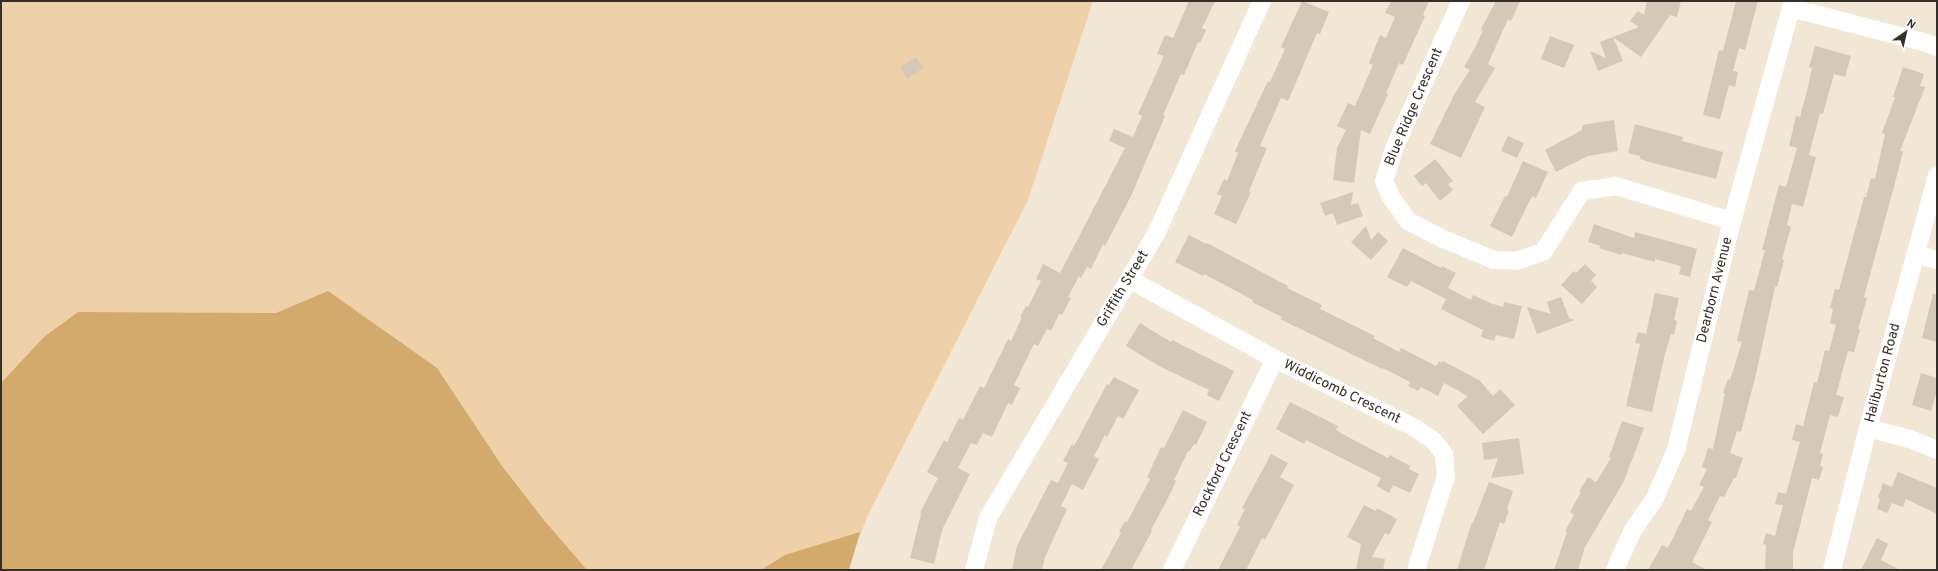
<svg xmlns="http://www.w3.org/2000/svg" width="1938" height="571" viewBox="0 0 1938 571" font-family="Overpass,sans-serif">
  <rect width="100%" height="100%" fill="#f2e6d5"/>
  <path fill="#eed1a8" d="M1,1H1093L1028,200L867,517L847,570H1Z"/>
  <g fill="#d3aa6c">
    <path d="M328,291L437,368L502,466L543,519L587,570H1V383L44,337L78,312L276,313Z"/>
    <path d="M860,532L849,570H761L785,555Z"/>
  </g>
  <g fill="#d4c8b7">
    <path d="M1189,1H1215L1202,28L1206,30L1200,43L1198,42L1184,75L1181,74L1163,115L1165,116L1132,194L1105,246L1103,244L1091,269L1087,267L1081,278L1079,276L1068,297L1071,298L1062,315L1059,314L1051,331L1047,329L1038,346L1034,344L1014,385L1020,388L1012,405L1008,403L992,437L983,433L977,445L971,443L958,468L970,474L942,530L934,564L910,558L921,514L920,513L938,478L927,472L944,440L947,442L959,418L963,420L980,386L984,388L1008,339L1011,341L1022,317H1020L1026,306L1028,307L1041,281L1036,279L1043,264L1060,273L1125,148L1109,141L1114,129L1133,137L1142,116L1138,114L1164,56L1157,54L1165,35L1173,38Z"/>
    <path d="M1302,1L1329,12L1320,34L1317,33L1288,101L1281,98L1260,146L1267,148L1249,191L1251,192L1236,224L1214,214L1222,196L1217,194L1224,179L1227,181L1238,153L1235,151L1241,138L1268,81L1270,82L1285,49L1281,47Z"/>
    <path d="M1391,1H1429L1423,15L1425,16L1403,65L1399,63L1386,93L1388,94L1370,134L1361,130L1354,183L1333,180L1337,148L1346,130L1337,126L1348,103L1355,106L1373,65L1369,63L1380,35L1386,38L1395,17L1385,13Z"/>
    <path d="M1496,1H1520L1511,21L1508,19L1488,64L1495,68L1475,102L1485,107L1461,158L1430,144L1455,93L1470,70L1464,67L1475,48L1483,30L1481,29Z"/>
    <path d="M1647,1H1681L1677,17L1670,15L1641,57L1613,37L1639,27L1630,21L1638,11L1644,15Z"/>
    <path d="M1736,1H1758L1745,50L1739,48L1733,71L1738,72L1735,87L1729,85L1720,119L1703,115L1719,50L1723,51Z"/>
    <path d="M1550,36L1574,45L1564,68L1541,59Z"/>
    <path d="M1613,37L1623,61L1598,71L1590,51L1606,58L1600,42Z"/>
    <path d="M1815,46L1851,56L1845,77L1834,74L1823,114L1820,113L1809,155L1816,157L1803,207L1792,204L1787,225L1791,227L1782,259L1784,260L1777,287H1775L1756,374L1741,432L1737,431L1730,453L1743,458L1736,478H1734L1724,497L1720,496L1708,520L1712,522L1692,562L1707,570H1648L1662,545L1668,548L1687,509L1691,511L1704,487L1699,485L1707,469L1702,467L1708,448L1713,449L1725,393H1723L1728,379L1730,380L1742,342L1737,341L1749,290L1754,291L1765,250H1762L1779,185L1786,187L1797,148L1789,146L1796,116L1800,117L1808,87L1812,68L1809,67Z"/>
    <path d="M916,57L923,68L907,79L900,67Z"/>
    <path d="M1903,67L1924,74L1920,86L1925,87L1900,151H1903L1896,179L1864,297L1867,298L1858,329H1860L1854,352L1848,351L1836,395L1844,397L1838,417L1830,415L1820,453L1823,454L1820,466L1823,467L1819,480L1812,478L1793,553V570H1765L1766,545L1763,544L1766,533L1775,536L1783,505L1775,504L1778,492L1786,494L1800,442L1792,440L1796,424L1803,426L1814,382L1817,383L1825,350L1829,351L1836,325L1830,323L1833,309L1830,308L1835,289L1839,290L1864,197H1866L1871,178L1875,179L1885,134L1882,133L1895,97H1893Z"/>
    <path d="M1614,120L1618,151L1588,156L1556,172L1545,150L1582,130V125Z"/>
    <path d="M1635,124L1683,137L1682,141L1723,152L1716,179L1653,163L1640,159V156L1628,153Z"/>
    <path d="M1508,136L1524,143L1517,158L1501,151Z"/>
    <path d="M1435,159L1453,181L1448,184L1453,190L1440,201L1426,183L1422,186L1414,176Z"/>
    <path d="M1523,161L1548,172L1536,198L1532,196L1512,237L1490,226L1505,196L1507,197Z"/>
    <path d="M1353,192L1351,205L1358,203L1363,216L1337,225L1333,213L1325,216L1320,203Z"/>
    <path d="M1594,224L1634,238L1635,232L1697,249L1690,277L1679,274L1681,266L1655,259V262L1622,253L1621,255L1599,248L1601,246L1588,242Z"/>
    <path d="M1366,226L1371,240L1378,232L1388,241L1371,260L1351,242Z"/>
    <path d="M1189,235L1206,244L1207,243L1288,286L1287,288L1322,305L1320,309L1375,336L1373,338L1399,352L1401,348L1436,366L1439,361L1442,363L1443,361L1479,380L1493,396L1500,389L1515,405L1483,434L1457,406L1468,396L1444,383L1438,396L1421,387L1418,391L1408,386L1410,382L1383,368L1382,369L1280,319L1282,317L1252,302L1253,300L1204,274L1203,276L1175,262Z"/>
    <path d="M1403,248L1441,268L1442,266L1456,273L1448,288L1471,300L1473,295L1490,303L1503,307L1504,302L1522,306L1514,339L1496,335L1494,341L1481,337L1483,330L1441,309L1446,299L1411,281L1407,287L1387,277Z"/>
    <path d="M1585,264L1596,275L1591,281L1597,287L1582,304L1561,285L1574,271L1576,273Z"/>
    <path d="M1655,293L1679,298L1674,320L1677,321L1674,335L1671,334L1665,354L1652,412L1626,406L1640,344L1635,343L1638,332L1646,334Z"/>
    <path d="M1933,294L1937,295V342L1922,338Z"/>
    <path d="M1561,297L1569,318L1575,320L1537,334L1527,307L1551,314L1547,302Z"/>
    <path d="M1140,323L1171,342L1172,340L1234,371L1219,401L1207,395L1209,390L1159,366L1126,346Z"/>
    <path d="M1921,373L1937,378V391L1931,411L1912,405Z"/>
    <path d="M1114,377L1139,390L1123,419L1118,416L1107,437L1105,435L1094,456L1099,459L1083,490L1072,484L1061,506L1067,509L1045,557L1042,570H1012L1017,546L1033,515L1051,480L1058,483L1068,463L1063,461L1072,444L1074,446L1107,384L1109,385Z"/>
    <path d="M1290,402L1338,426L1336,430L1350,438L1388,458L1390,455L1410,466L1409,469L1419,474L1410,493L1393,485L1389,493L1377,486L1381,478L1306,440L1304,444L1276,429Z"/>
    <path d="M1183,410L1207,422L1196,445L1194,444L1189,452L1188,451L1174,480L1176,481L1170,494L1151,530L1152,531L1131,570H1101L1121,533L1119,532L1125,521L1127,522L1150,479L1147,477L1161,447L1164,448Z"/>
    <path d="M1622,421L1644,428L1624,481L1585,547L1578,570H1554L1567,532L1565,531L1574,515L1570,512L1581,492L1579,491L1588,477L1596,482L1611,458L1609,457Z"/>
    <path d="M1519,438L1524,474L1491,478L1498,458L1484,460L1482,443Z"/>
    <path d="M1271,454L1288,463L1280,477L1294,485L1265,540L1262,538L1246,570H1218L1240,527L1237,525L1245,509L1242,508Z"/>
    <path d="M1898,472L1937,488V514L1906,499L1903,507L1892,503L1887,513L1877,509L1880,499L1878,498L1883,483L1892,487Z"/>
    <path d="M1489,482L1513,491L1507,509L1509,510L1504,524L1500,522L1484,570H1457L1472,522L1473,523Z"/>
    <path d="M1364,505L1376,511L1377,508L1397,519L1389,535L1385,533L1372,557L1385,559L1383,570H1356L1361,544L1347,537Z"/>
    <path d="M1877,538L1888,544L1881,560L1900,570H1861Z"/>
  </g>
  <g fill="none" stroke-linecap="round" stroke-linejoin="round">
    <g stroke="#fff" stroke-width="18">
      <path d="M1461,1L1395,146L1384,181L1391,197L1408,221L1443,239L1494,260L1516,261L1543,252L1582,191L1616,186L1732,221"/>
      <path d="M1791,8L1927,43L1937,47"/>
      <path d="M1915,254L1937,260"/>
      <path d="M1129,279L1275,359L1415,428L1433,440L1444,454L1446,476L1416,570"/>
      <path d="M1868,428L1910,439L1937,450"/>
      <path d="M974,570L988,518L1157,232L1262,1"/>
      <path d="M1172,570L1275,359"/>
      <path d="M1615,570L1633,530L1654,500L1676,450L1732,221L1793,1"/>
      <path d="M1832,570L1868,428L1937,176"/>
    </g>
  </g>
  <g text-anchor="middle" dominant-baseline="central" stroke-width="4" stroke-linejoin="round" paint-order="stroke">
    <g font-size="14" fill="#342f29" stroke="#fff">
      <text transform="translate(1414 107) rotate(-67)">Blue Ridge Crescent</text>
      <text transform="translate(1123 289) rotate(-59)">Griffith Street</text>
      <text transform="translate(1715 290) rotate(-76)">Dearborn Avenue</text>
      <text transform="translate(1883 373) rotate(-75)">Haliburton Road</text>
      <text transform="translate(1342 392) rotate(26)">Widdicomb Crescent</text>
      <text transform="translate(1223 464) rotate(-64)">Rockford Crescent</text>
    </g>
  </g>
  <rect width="1938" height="571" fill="none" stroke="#342f29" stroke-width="4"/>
  <g transform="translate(1906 32) rotate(34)" stroke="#ffffff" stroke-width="3" paint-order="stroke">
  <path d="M0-3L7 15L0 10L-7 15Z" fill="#342f29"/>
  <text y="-6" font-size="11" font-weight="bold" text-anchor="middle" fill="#342f29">N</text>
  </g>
</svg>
